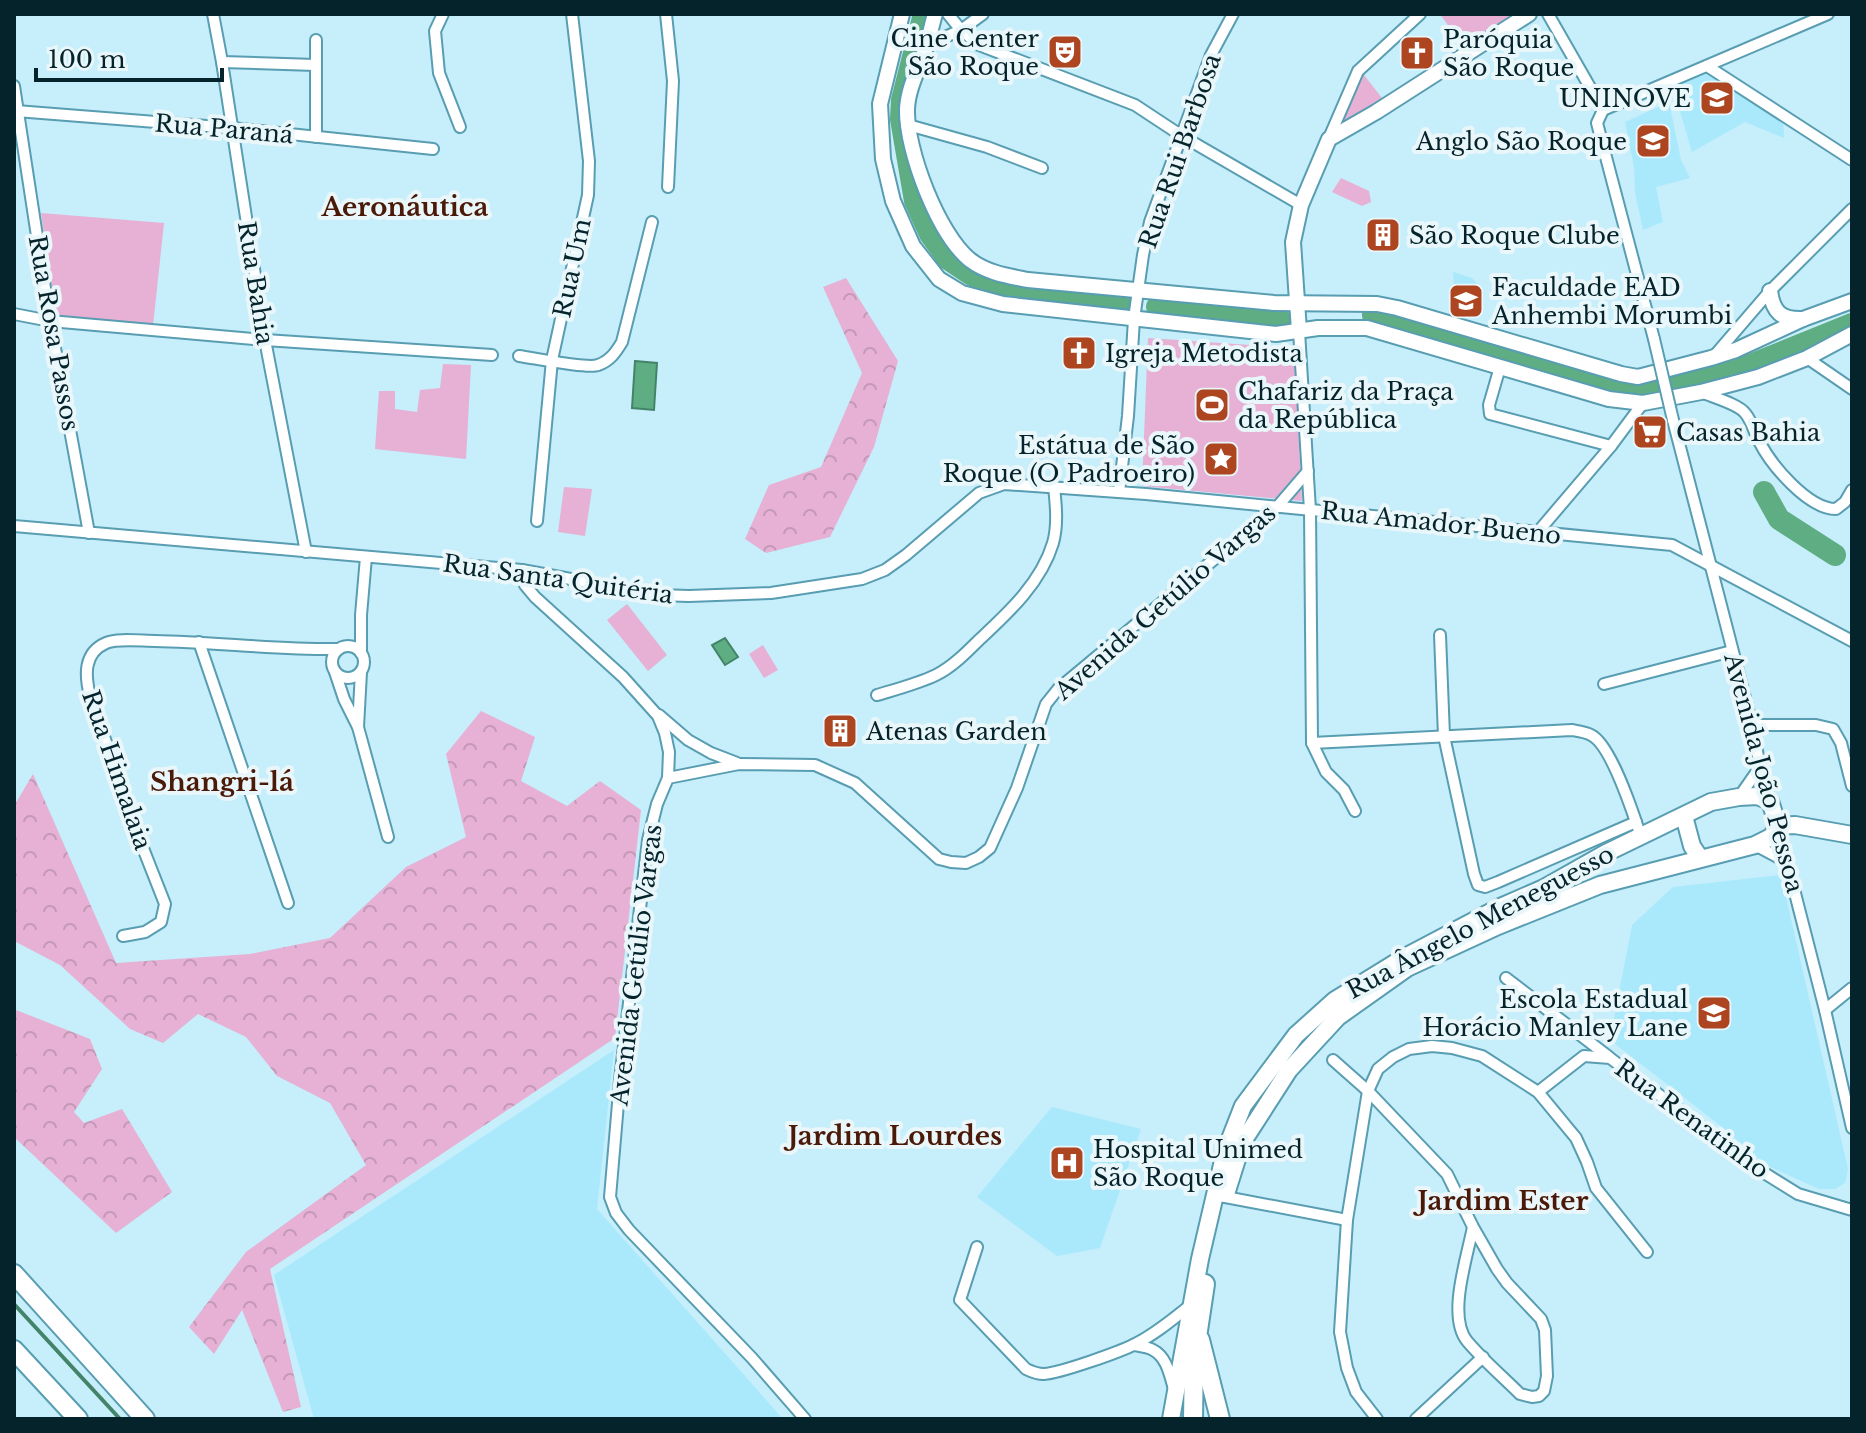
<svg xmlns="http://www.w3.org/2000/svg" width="1866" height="1433" viewBox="0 0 1866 1433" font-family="'Libre Baskerville',serif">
  <defs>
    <pattern id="forest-crowns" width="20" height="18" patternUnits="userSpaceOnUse" patternTransform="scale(2)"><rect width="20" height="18" fill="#e6b1d5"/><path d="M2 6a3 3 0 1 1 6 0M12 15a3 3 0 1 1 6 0" fill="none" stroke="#c498b7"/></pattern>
  </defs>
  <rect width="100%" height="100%" fill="#c6eefb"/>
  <g fill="#aae9fc">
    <path d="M1707,66L1783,115L1784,138L1745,122L1692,152L1671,81Z"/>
    <path d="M1669,102L1681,160L1690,178L1656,187L1663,222L1643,230L1635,192L1634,167L1625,122Z"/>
    <path d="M1453,272L1472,278L1481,288L1475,317L1456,312Z"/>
    <path d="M1781,875L1848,1169L1845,1183L1835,1189H1819L1766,1165L1722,1127L1610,1040L1632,925L1673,887Z"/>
    <path d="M614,1050L597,1209L783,1419H314L274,1275Z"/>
    <path d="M1052,1107L1141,1129L1100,1248L1057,1256L977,1197Z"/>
  </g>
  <g fill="url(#forest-crowns)">
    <path d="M846,278L898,361L874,447L830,537L766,553L745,539L769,485L821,467L862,373L823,287Z"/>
    <path d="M481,711L535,737L521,781L567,806L600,781L641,810L615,1038L270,1269L301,1407L283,1412L242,1310L214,1354L189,1327L246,1252L366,1165L330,1103L277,1076L246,1037L198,1014L163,1043L130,1029L60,965L14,941V806L33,774L116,963L250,954L330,938L406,867L466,837L446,754Z"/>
    <path d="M16,1010L90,1039L102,1069L74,1112L84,1123L122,1109L172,1192L116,1233L14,1137V1012Z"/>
  </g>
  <g fill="#e6b1d5">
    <path d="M1440,14H1518L1465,49Z"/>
    <path d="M1361,71L1385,102L1335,132Z"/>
    <path d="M1341,178L1369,191L1371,202L1362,206L1332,192Z"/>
    <path d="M41,213L164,223L153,326L56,317Z"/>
    <path d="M1148,338L1294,348L1302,501L1142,486Z"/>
    <path d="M443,364L471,365L466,459L375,449L379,391H395V409L417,412L420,390L440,388Z"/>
    <path d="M564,487L592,489L585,536L558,532Z"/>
    <path d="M627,604L667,655L648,671L607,620Z"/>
    <path d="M763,645L778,670L764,678L749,654Z"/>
  </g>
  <g fill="#5ead83" stroke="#438469" stroke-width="2">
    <path d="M635,361L657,363L654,410L632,408Z"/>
    <circle cx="1212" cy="402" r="10"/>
    <path d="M725,638L738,657L725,665L712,645Z"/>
  </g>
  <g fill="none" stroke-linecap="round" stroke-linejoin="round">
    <path stroke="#438469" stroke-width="4" d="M14,1304L120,1419"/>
    <g stroke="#5ead83" stroke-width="22">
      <path d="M924,14L902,100L901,119L915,201L930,234L948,259L972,275L998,288L1030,294L1122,304"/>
      <path d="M1157,307L1280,319"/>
      <path d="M1373,315L1617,386L1639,391L1659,390L1691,383L1738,370L1852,324"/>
      <path d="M1764,492L1779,519L1835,555"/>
    </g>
    <defs>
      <g id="street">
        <path d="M213,14L222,62L265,340L306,552"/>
        <path d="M443,14L435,31L439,73L460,127"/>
        <path d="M666,14L673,81L668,187"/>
        <path d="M948,14L961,30L979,45L1135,105L1182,136L1301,205"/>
        <path d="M1548,14L1603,110"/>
        <path d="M316,40V137"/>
        <path d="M927,45L961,30L983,14"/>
        <path d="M222,62L315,65"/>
        <path d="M1707,66L1852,160"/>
        <path d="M14,86L50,321L89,533"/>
        <path d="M1603,110L1828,14"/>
        <path d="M1603,110L1597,123L1654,339"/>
        <path d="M16,111L232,128L433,149"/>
        <path d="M908,125L987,147L1042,168"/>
        <path d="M1329,138L1358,71L1420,14"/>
        <path d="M14,314L50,321L265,340L492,355"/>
        <path d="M1299,331L1310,510L1312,743L1326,772L1344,790L1355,811"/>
        <path d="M1715,355L1770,291L1852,209"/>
        <path d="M519,356C534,358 588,369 598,365C610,361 616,352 622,342L652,222"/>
        <path d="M1807,358L1852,389"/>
        <path d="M1500,367L1489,405L1490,414L1611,446"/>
        <path d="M1701,392C1712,397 1738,404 1745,413C1752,421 1754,432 1759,441C1771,465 1808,509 1836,509L1845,502L1852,490"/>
        <path d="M1673,420L1752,725L1760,767L1770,801"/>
        <path d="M1119,492L1128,416L1134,319L1143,255L1150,222L1211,55L1233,14"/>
        <path d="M537,521L552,360L588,195L589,161L572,14"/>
        <path d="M14,526L522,570L657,595L689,596L771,593L862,579L885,570L906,555L979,493L1004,484L1034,486L1146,494L1672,545L1852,641"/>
        <path d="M1537,533L1611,446L1643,403"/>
        <path d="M522,570L525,585L535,597L623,677L658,716L665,733L669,752L668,778"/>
        <path d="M1440,635L1444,736L1474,874L1478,885L1485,887L1498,882L1636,822"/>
        <path d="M199,642L288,903"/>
        <circle cx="348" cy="662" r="16"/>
        <path d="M361,653V615L366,557"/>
        <path d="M335,672L344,699L358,727L388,837"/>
        <path d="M1604,684L1732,651"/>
        <path d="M877,695C897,689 917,684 936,675C952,667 966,653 979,640C1008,613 1041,583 1053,543C1058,525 1056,505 1054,487"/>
        <path d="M659,715L688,740L711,753L737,763"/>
        <path d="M1752,725H1816L1833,729L1841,743L1852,786"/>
        <path d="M358,727L361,672"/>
        <path d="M1312,743L1572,730C1578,731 1586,732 1591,735C1610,744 1631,807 1638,828"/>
        <path d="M1739,797L1760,767"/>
        <path d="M1778,827L1825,1010L1852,1128"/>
        <path d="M1755,845L1787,862"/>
        <path d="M123,936L145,932L161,922L165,904L139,838L90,696C85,676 83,653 106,643C117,638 142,641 155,641C216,642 278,650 339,649"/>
        <path d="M1506,978L1609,1057"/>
        <path d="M1825,1010L1852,988"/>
        <path d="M1333,1060L1368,1091L1447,1174L1473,1227L1497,1269L1507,1283L1541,1319L1545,1330L1547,1376L1544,1391L1539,1396L1532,1397L1520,1394C1503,1377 1483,1360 1467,1341C1447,1316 1467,1258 1473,1227"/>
        <path d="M1538,1092L1584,1056L1610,1058L1761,1171L1798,1194L1852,1210"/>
        <path d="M1220,1196L1347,1220"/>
        <path d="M977,1247L960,1300L1026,1369C1032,1372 1038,1374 1044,1374C1060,1373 1120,1352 1135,1344C1156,1334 1174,1318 1192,1304"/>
        <path d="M1134,1345C1139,1346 1148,1347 1153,1350C1167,1357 1170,1376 1174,1389"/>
        <path d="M805,1419L752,1358L629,1230L616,1213L610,1197L620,1080L648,840L657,804L668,778L739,764L815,765L855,783L939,859L951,862L966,863L979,857L990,848L1017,788L1046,704L1058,689L1277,507L1308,471"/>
        <path d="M1377,1419L1356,1392L1347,1368L1340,1332L1347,1220L1368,1091L1378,1069L1393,1057L1409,1049L1432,1046L1452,1048L1482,1056L1538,1092L1576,1138L1587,1162L1596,1188L1647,1252"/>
        <path d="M1416,1419L1483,1357"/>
      </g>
      <g id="secondary">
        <path d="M902,14L880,104L883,159L893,201L913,246L939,279L962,293L1003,304L1276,334L1318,328H1367L1609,399L1643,403L1701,392L1758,377L1807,358L1852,334"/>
        <path d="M935,14C932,24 930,34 927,44C921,65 908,86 907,109C906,150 938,234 970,260C987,273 1008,276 1028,280L1274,303L1377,304L1397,308L1621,374L1638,377L1711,358L1736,350L1803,319L1852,301"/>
        <path d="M1770,291C1773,312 1781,320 1803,319"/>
        <path d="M1299,331L1293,242L1301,205L1329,139L1376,112L1529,14"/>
      </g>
      <g id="primary">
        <path d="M1684,816L1692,846L1700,858"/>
        <path d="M1778,826L1795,825L1852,835"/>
        <path d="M1226,1194L1242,1143L1289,1070L1338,1017L1407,968L1498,926L1600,885L1755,845L1771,837L1778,826"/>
        <path d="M1171,1419L1200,1259L1225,1152L1243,1106L1296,1035L1335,1000L1403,958L1498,908L1544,888L1606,853L1711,802L1739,797L1757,796L1770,801L1778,826"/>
      </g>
      <g id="highway">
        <path d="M14,1274L145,1419"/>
        <path d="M1200,1340L1220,1419"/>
        <path d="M14,1350L78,1419"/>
        <path d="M1193,1419L1194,1357L1205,1284"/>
      </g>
    </defs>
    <use href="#street" stroke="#589db1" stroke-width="14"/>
    <use href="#secondary" stroke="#589db1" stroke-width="18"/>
    <use href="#primary" stroke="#589db1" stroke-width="20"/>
    <use href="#highway" stroke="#589db1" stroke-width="22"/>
    <use href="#street" stroke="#fff" stroke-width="10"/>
    <use href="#secondary" stroke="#fff" stroke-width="14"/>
    <use href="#primary" stroke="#fff" stroke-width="16"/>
    <use href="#highway" stroke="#fff" stroke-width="18"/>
    <defs>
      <path id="street-bridge" d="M1654,339L1673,420"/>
    </defs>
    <use href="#street-bridge" stroke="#589db1" stroke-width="14" stroke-linecap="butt"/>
    <use href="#street-bridge" stroke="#fff" stroke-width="10"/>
  </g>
  <defs>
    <symbol id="theatre-square" viewBox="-11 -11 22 22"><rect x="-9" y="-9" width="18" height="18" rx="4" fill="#ac4520" stroke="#e9f6fa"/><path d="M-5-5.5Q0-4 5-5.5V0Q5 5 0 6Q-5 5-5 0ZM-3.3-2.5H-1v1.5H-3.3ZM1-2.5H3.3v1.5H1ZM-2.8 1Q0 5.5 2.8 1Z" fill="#fff"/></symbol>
    <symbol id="church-square" viewBox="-11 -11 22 22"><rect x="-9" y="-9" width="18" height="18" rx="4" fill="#ac4520" stroke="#e9f6fa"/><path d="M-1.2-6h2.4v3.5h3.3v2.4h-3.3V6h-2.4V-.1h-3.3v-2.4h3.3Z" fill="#fff"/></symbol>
    <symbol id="university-square" viewBox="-11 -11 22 22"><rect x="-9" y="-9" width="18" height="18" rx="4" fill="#ac4520" stroke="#e9f6fa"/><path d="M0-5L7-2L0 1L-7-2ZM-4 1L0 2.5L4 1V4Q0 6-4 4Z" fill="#fff"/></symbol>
    <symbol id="school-square" viewBox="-11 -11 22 22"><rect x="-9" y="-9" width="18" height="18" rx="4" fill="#ac4520" stroke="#e9f6fa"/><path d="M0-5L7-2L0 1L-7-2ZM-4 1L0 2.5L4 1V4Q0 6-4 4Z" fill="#fff"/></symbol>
    <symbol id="building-square" viewBox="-11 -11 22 22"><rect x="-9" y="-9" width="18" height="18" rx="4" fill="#ac4520" stroke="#e9f6fa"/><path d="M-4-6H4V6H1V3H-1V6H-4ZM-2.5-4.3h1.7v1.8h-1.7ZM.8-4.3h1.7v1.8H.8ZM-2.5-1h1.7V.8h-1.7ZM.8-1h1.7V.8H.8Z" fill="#fff"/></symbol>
    <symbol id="stadium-square" viewBox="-11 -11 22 22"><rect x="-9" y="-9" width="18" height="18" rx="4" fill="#ac4520" stroke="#e9f6fa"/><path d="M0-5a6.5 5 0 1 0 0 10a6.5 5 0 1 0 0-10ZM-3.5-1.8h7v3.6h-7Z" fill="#fff"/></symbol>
    <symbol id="supermarket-square" viewBox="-11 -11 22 22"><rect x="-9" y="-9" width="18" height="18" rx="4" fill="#ac4520" stroke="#e9f6fa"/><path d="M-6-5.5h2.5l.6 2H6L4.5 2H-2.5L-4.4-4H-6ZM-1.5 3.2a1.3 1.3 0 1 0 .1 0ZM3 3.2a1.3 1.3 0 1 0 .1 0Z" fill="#fff"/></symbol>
    <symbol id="sight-square" viewBox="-11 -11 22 22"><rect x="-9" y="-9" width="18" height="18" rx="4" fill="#ac4520" stroke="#e9f6fa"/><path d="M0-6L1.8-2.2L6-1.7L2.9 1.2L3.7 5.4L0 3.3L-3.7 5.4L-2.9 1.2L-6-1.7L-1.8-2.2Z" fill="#fff"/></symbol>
    <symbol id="hospital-square" viewBox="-11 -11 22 22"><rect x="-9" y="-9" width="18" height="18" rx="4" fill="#ac4520" stroke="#e9f6fa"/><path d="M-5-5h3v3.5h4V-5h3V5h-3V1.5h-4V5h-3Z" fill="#fff"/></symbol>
  </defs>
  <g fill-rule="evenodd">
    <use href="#theatre-square" x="1045" y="32" width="40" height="40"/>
    <use href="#church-square" x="1397" y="33" width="40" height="40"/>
    <use href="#university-square" x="1697" y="78" width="40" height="40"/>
    <use href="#school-square" x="1633" y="121" width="40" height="40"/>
    <use href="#building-square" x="1363" y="215" width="40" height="40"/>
    <use href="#university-square" x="1446" y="281" width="40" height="40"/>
    <use href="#church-square" x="1059" y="333" width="40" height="40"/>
    <use href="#stadium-square" x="1192" y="385" width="40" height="40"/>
    <use href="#supermarket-square" x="1630" y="412" width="40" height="40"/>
    <use href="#sight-square" x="1201" y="439" width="40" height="40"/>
    <use href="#building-square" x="820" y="711" width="40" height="40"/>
    <use href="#school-square" x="1694" y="993" width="40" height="40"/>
    <use href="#hospital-square" x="1047" y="1143" width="40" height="40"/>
  </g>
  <g text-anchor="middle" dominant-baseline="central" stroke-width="8" stroke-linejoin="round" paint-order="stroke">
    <g font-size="24" fill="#05232b" stroke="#e9f6fa" text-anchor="start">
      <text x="1039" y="38" text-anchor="end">Cine Center<tspan x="1039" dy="28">São Roque</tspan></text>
      <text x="1443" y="39">Paróquia<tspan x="1443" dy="28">São Roque</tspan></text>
      <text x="1691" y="98" text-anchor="end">UNINOVE</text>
      <text x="1627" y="141" text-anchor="end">Anglo São Roque</text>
      <text x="1409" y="235">São Roque Clube</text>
      <text x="1492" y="287">Faculdade EAD<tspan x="1492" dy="28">Anhembi Morumbi</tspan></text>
      <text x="1105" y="353">Igreja Metodista</text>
      <text x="1238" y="391">Chafariz da Praça<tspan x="1238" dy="28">da República</tspan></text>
      <text x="1676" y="432">Casas Bahia</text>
      <text x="1195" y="445" text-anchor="end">Estátua de São<tspan x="1195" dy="28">Roque (O Padroeiro)</tspan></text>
      <text x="866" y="731">Atenas Garden</text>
      <text x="1688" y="999" text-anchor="end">Escola Estadual<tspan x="1688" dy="28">Horácio Manley Lane</tspan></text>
      <text x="1093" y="1149">Hospital Unimed<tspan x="1093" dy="28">São Roque</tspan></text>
    </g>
    <g font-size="24" fill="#05232b" stroke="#e9f6fa">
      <text transform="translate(224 129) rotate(5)">Rua Paraná</text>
      <text transform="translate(1180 151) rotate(-71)">Rua Rui Barbosa</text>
      <text transform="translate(572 268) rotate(-78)">Rua Um</text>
      <text transform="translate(256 283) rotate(81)">Rua Bahia</text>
      <text transform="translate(54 333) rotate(80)">Rua Rosa Passos</text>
      <text transform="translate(1441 523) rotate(6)">Rua Amador Bueno</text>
      <text transform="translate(558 579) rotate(8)">Rua Santa Quitéria</text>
      <text transform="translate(1165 602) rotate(-41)">Avenida Getúlio Vargas</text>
      <text transform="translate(117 770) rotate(71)">Rua Himalaia</text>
      <text transform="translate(1764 773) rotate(75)">Avenida João Pessoa</text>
      <text transform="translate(1480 922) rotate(-28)">Rua Ângelo Meneguesso</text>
      <text transform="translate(636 965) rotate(-83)">Avenida Getúlio Vargas</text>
      <text transform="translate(1692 1119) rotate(36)">Rua Renatinho</text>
    </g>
    <g font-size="26" font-weight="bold" fill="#4b1908" stroke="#e9f6fa">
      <text x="405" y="207">Aeronáutica</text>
      <text x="222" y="782">Shangri-lá</text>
      <text x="895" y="1136">Jardim Lourdes</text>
      <text x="1503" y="1201">Jardim Ester</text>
    </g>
  </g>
  <rect width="1866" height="1433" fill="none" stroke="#05232b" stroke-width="32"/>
  <path d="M36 68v12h186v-12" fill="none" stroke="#05232b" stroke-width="4"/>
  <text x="48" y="68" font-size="24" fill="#05232b" stroke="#e9f6fa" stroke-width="6" paint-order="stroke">100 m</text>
</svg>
